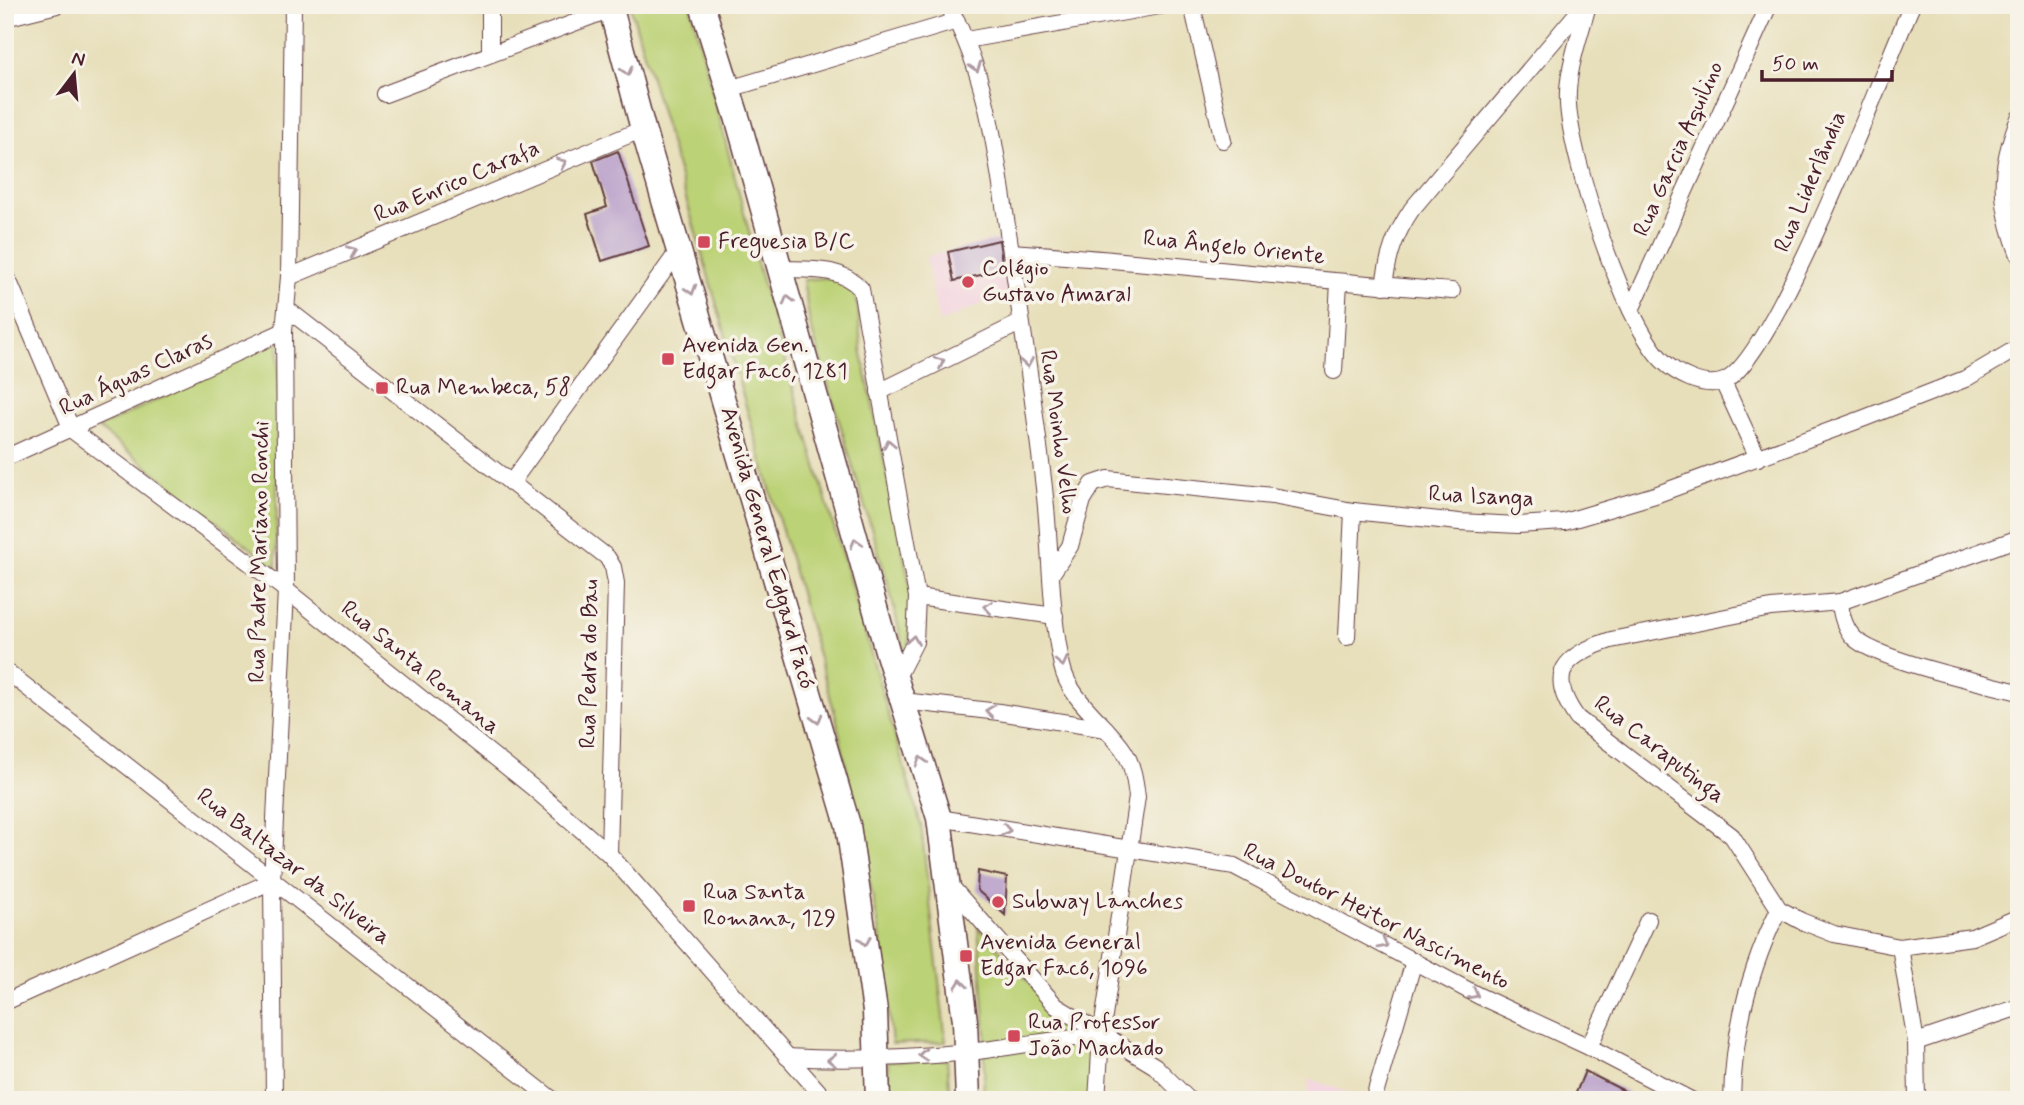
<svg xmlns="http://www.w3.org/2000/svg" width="2024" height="1105" viewBox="0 0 2024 1105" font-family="Mynerve,sans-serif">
  <rect width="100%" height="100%" fill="#f7f3e8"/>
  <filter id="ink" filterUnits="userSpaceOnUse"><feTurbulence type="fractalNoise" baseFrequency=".0143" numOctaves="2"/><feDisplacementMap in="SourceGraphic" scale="14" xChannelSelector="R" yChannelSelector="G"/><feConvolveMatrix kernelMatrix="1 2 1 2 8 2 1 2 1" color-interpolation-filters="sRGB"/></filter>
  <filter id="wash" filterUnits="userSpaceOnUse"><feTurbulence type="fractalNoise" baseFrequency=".00686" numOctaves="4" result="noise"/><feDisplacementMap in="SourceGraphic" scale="28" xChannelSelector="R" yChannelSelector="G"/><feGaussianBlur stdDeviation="1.57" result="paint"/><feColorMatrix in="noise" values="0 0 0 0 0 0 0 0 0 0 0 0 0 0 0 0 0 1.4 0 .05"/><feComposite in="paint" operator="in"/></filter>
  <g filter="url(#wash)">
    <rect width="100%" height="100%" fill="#e7dfba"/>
    <g fill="#f3cfdf">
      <path d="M999,239L1006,293L939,323L926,257Z"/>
      <path d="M1310,1079L1354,1095L1353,1100H1307Z"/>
    </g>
    <g fill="#bcd276" stroke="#837850" stroke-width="2">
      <path d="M630,5H690L760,274L921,825L946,1042L892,1044L880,933L836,717Z"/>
      <path d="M833,277L851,281L858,308L861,349L912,595L909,642L905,655L889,587L810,324L803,280Z"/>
      <path d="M279,341L276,568L98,428Z"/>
      <path d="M978,926L1098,1058L1090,1100H983L986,1036Z"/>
      <path d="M947,1059L950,1100H889L888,1061Z"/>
    </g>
    <g id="blocks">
      <g fill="#b9a0ca">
        <path d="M618,151L649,246L602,261L587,214L607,207L593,161Z"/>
        <path d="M999,240L1003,270L954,281L948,252Z"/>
        <path d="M978,871L1007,877L1005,915L977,890Z"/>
        <path d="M1585,1071L1642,1100H1573Z"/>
      </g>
    </g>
  </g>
  <g filter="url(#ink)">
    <use href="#blocks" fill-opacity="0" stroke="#623c40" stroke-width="2"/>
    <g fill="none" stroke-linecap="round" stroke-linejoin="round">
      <defs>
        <g id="minor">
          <path d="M490,5V52"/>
          <path d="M948,5C986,72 995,144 1006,219C1020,311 1035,404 1045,497C1051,553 1050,611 1062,666C1069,700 1106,723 1124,751C1133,765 1135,781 1137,797L1101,1036L1097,1100"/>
          <path d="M1192,5L1223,140"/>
          <path d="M1588,5C1580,36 1566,71 1568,104C1571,159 1623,320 1662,360C1676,374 1704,389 1724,381C1774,361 1884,68 1912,5"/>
          <path d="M5,18L57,5"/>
          <path d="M966,40L1165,5"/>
          <path d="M729,89L957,21"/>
          <path d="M385,94L611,9"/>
          <path d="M2019,118C1998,170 1999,202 2019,255"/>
          <path d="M1011,252C1159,262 1305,280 1452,291"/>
          <path d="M780,269C808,270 841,266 861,289L917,597L1055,616"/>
          <path d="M5,272L72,430L286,590L532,787L609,854L826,1100"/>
          <path d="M289,277L643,129"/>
          <path d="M1384,286C1388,255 1395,234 1412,209L1584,5"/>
          <path d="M287,309L607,557L613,567L616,583L609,854"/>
          <path d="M1631,310L1769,5"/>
          <path d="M1334,371L1339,282"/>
          <path d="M1723,382L1758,458"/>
          <path d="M879,392L1020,323"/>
          <path d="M5,458L284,331"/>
          <path d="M511,483L679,250"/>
          <path d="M2019,538L1840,602L1771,608L1611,640C1565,655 1545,673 1577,718L1732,836L1779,909L1801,921L1834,934L1900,947L1972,937L2019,917"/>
          <path d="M1052,573L1070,546L1083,500L1093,484L1108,479L1272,496L1353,511L1459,522L1518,525L1564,522L1655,495L1862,419L1965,379L2019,347"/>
          <path d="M1840,602C1841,614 1844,627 1853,637C1875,660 1984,683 2019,692"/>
          <path d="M1347,637L1353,511"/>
          <path d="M5,670L553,1100"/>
          <path d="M896,679L915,642L917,597"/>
          <path d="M903,701L999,712L1106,729"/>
          <path d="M939,818L1234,866L1479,996L1589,1047L1691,1100"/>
          <path d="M949,884L1056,1006L1155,1066L1189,1100"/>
          <path d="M1900,947L1916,1042L1917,1100"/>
          <path d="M5,1002L272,881"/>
          <path d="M1916,1042L2019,1007"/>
          <path d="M1589,1047L1648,920"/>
          <path d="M787,1057C848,1061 908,1058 969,1052C1013,1047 1056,1038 1101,1036"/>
          <path d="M1374,1098L1414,961"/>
          <path d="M274,1100L272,881L286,590L284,331L289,277L293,5"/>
          <path d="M1732,1100C1733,1034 1750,968 1779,909"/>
        </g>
        <g id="primary">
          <path d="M610,5L643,129L848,825L875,1011L878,1100"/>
          <path d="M702,5L738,120L888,654L939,818L965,1021L968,1100"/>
        </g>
      </defs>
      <use href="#minor" stroke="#623c40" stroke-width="18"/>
      <use href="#primary" stroke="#623c40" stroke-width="27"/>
      <use href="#minor" stroke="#fff" stroke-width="16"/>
      <use href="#primary" stroke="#fff" stroke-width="24"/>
    </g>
    <defs><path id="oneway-chevron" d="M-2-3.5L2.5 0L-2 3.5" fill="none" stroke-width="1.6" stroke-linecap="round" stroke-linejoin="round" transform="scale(1.75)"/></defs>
    <g stroke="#ae9aa0">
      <use href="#oneway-chevron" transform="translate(976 67) rotate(70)"/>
      <use href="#oneway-chevron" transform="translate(627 71) rotate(75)"/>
      <use href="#oneway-chevron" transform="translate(562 163) rotate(-23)"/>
      <use href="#oneway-chevron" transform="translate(352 251) rotate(-23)"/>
      <use href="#oneway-chevron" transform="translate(691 290) rotate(73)"/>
      <use href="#oneway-chevron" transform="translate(788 300) rotate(-105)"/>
      <use href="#oneway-chevron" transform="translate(940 362) rotate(-26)"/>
      <use href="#oneway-chevron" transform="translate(1027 363) rotate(81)"/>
      <use href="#oneway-chevron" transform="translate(889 444) rotate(-101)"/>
      <use href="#oneway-chevron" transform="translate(856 543) rotate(-106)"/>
      <use href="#oneway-chevron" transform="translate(988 607) rotate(-172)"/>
      <use href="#oneway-chevron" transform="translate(913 640) rotate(-81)"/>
      <use href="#oneway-chevron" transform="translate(1062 662) rotate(77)"/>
      <use href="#oneway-chevron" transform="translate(990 711) rotate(-173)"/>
      <use href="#oneway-chevron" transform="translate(817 719) rotate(74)"/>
      <use href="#oneway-chevron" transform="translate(921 761) rotate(-107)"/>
      <use href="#oneway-chevron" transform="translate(1006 830) rotate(10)"/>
      <use href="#oneway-chevron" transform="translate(865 941) rotate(82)"/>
      <use href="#oneway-chevron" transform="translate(1383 944) rotate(28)"/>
      <use href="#oneway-chevron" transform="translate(961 984) rotate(-96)"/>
      <use href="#oneway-chevron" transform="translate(1474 994) rotate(28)"/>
      <use href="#oneway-chevron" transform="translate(923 1055) rotate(176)"/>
      <use href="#oneway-chevron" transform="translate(832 1060) rotate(-179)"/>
    </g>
  </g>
  <g fill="#d1495b" stroke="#f7f3e8" stroke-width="2.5">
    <rect x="697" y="235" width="14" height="14" rx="3.5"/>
    <circle cx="968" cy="282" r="7"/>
    <rect x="661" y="352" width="14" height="14" rx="3.5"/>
    <rect x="375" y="381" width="14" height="14" rx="3.5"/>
    <circle cx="998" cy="902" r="7"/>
    <rect x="682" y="899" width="14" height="14" rx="3.5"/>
    <rect x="959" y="949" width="14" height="14" rx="3.5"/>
    <rect x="1007" y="1029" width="14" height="14" rx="3.5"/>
  </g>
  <g text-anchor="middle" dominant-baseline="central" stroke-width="7" stroke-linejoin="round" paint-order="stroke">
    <g font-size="23" fill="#4a1f2b" stroke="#f7f3e8">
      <text transform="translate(1679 149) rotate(-66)">Rua Garcia Aquilino</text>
      <text transform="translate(457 182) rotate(-23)">Rua Enrico Carafa</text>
      <text transform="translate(1811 182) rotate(-67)">Rua Liderlândia</text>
      <text transform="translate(1234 248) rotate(6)">Rua Ângelo Oriente</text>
      <text transform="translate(136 375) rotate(-25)">Rua Águas Claras</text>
      <text transform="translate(1058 432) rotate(82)">Rua Moinho Velho</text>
      <text transform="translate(1481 497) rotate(3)">Rua Isanga</text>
      <text transform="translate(767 548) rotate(74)">Avenida General Edgard Facó</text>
      <text transform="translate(260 552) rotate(-89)">Rua Padre Mariano Ronchi</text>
      <text transform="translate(590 664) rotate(-89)">Rua Pedra do Bau</text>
      <text transform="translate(420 668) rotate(39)">Rua Santa Romana</text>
      <text transform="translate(1659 750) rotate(38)">Rua Caraputinga</text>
      <text transform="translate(293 867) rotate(38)">Rua Baltazar da Silveira</text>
      <text transform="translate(1376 917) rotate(27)">Rua Doutor Heitor Nascimento</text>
    </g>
    <g font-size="23" fill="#4a1f2b" stroke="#f7f3e8" text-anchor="start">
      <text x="718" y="242">Freguesia B/C</text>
      <text x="982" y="269">Colégio<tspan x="982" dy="26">Gustavo Amaral</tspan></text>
      <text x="682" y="346">Avenida Gen.<tspan x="682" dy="26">Edgar Facó, 1281</tspan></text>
      <text x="396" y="388">Rua Membeca, 58</text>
      <text x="703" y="893">Rua Santa<tspan x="703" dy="26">Romana, 129</tspan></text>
      <text x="1012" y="902">Subway Lanches</text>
      <text x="980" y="943">Avenida General<tspan x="980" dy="26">Edgar Facó, 1096</tspan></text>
      <text x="1028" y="1023">Rua Professor<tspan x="1028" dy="26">João Machado</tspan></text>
    </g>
  </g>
  <rect width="2024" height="1105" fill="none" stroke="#f7f3e8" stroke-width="28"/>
  <g transform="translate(74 74) rotate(16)" stroke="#f7f3e8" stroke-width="5" paint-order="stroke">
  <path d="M0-5L12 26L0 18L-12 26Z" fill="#4a1f2b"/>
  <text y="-10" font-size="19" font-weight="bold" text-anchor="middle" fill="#4a1f2b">N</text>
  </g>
  <path d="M1762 70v10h130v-10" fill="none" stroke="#4a1f2b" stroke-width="3.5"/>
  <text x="1772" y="70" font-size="21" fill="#4a1f2b" stroke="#f7f3e8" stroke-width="5" paint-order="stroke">50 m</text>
</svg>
